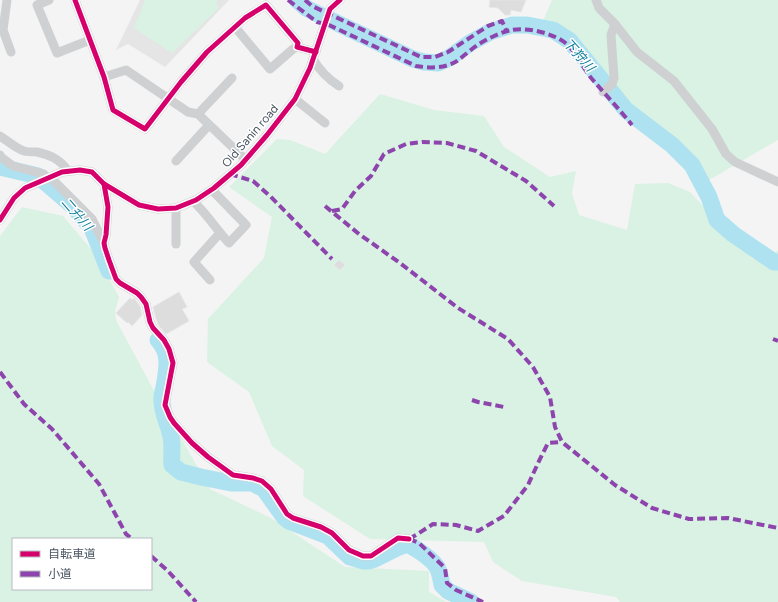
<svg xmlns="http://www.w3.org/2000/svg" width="778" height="602" viewBox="0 0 778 602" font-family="Figtree,'Noto Sans JP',sans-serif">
  <rect width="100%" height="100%" fill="#f4f4f4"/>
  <path fill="#e6e5e6" d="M140,0H229L165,67L128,44L116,50Z"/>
  <g fill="#d9f2e3" fill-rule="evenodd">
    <path d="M145,0H218L216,3L219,8L172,53L134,28Z"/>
    <path d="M552,0H778V140L709,180L543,21Z"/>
    <path d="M380,94L434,110L484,116L504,147L550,177L576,171L572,193L579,215L627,230L635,184L668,183L690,192L753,259L778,251V602H620L616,597L522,581L493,562L484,542L370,539L303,496L304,470L272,446L249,392L207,362L208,319L264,258L272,217L229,187L277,139L290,140L325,154Z"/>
    <path d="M22,207L63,216L96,255L119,297L115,311L116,320L153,389L210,489L271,518L345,567L429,571V592L447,602H0V236ZM13,539H151V589H13Z"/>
  </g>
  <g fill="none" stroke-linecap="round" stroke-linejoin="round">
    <g stroke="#aee2f0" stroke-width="17">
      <path d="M297,0L306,8L318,14L413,59L424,62L438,63L449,58L470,43L490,32L512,25H527L553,30L570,41L626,110L672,145L692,165L709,197L717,220L733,234L774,262H778"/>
      <path d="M0,167L38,176L73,206L92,228L109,271"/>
      <path d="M158,340C171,354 167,369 164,387C163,391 161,397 162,402C163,416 169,425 171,437C173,446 171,456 172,465L181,472L201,477L231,483H252L264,489L284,517L289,521L328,536L350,557L363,561H369L375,559L399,547L407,544C416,548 432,559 437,567C440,573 441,579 442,585L448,591L471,602"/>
    </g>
  </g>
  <g fill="#ddddde" stroke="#e5e6e7">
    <path d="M490,0H526L521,12L511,10L510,15H505L498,8L489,7Z"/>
    <path d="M339,260L345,265L340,270L334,265Z"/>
    <path d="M179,292L187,307L182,309L189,321L166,334L159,326L156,319L153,307Z"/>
    <path d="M130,298L132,300L134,298L136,301L140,306L142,315L132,326L128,322L127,323L116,313Z"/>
  </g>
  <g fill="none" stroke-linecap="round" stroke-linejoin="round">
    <g stroke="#ced0d2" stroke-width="9">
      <path d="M7,0L3,30L11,52"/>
      <path d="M49,0L37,5L57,53L90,40"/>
      <path d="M75,0L104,77L113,110L145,129L181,82L207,52L245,18L266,5L298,43L297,47L316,52"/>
      <path d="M596,0L599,8L615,24L637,52L674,81L712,129L726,154L735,162L778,182"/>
      <path d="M235,27L270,69L293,49L297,47"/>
      <path d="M313,59C320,71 328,79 339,86"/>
      <path d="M104,77L126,70L188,112L198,114L246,160"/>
      <path d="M603,92L612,84L614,78L611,35L615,24"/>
      <path d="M295,99L325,123"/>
      <path d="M198,114L232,78"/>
      <path d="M0,136C8,141 15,148 24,151C28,152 33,152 37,152C50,155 60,159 68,171"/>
      <path d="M0,155L1,157L13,166L44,174L47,179"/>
      <path d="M176,161L209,125"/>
      <path d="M50,177L92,219L104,243"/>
      <path d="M104,184L108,207L106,235L104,243L105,248L109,260L116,279L120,283L137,293L141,297L146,304L150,322L153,328L164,340L169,349L173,363L165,405L170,417L174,423L192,443L208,457L233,475L253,478L262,481L271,489L287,514L293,518L321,527L332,533L349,550L363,556H371L398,538L409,539"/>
      <path d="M193,201C207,214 216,229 229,243L246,225L212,190"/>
      <path d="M176,208V244"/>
      <path d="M0,220L14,198L25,188L62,172L80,170L92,172L104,184L139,205L158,209L176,208L196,200L214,188L241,165L267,135L295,99L310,68L330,9L340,0"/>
      <path d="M210,280L194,262L220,233"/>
    </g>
    <g stroke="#8e44ad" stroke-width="4" stroke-dasharray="8 4" stroke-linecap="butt">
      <path d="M288,0L317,22L329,25L416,66C430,68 444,69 457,61C464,56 471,49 479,44C487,39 503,31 512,30C529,27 557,34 569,46C577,55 584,69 592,79C605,94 619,109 632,125"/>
      <path d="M305,0L312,6L421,57H435L448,52L488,26L502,21L507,32"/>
      <path d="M230,174L253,181L270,196L332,259"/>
      <path d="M325,206L359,234L400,263L458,308L508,339L533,367L550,397L555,427L562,442L615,485L652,508L689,519L728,518L778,528"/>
      <path d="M332,211L342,209L355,191L371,176L384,154L406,144L422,142L447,143L476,151L526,181L554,206"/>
      <path d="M773,339L778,341"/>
      <path d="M0,372L24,404L52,429L99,484L126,534L132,539"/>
      <path d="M472,400L478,402L504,407"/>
      <path d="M409,539L416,535L433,524L456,525L478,531L504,516L528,485L539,461L548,443L562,442"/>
      <path d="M409,539L419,543L445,568L447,583L456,590L483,602"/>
      <path d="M151,556L167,570L196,602"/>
    </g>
    <defs>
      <g id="cycleway">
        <path d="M75,0L104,77L113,110L145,129L181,82L207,52L245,18L266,5L298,43L297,47L316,52"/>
        <path d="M104,184L108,207L106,235L104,243L105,248L109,260L116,279L120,283L137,293L141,297L146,304L150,322L153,328L164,340L169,349L173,363L165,405L170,417L174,423L192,443L208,457L233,475L253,478L262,481L271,489L287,514L293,518L321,527L332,533L349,550L363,556H371L398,538L409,539"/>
        <path d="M0,220L14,198L25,188L62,172L80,170L92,172L104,184L139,205L158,209L176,208L196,200L214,188L241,165L267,135L295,99L310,68L330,9L340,0"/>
      </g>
    </defs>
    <use href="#cycleway" stroke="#fff" stroke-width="8"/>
    <use href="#cycleway" stroke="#d6006c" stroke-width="5"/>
  </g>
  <g text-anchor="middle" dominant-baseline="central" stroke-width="3" stroke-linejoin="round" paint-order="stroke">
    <g font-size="12" fill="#4a5661" stroke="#fff">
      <text transform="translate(250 136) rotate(-49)">Old Sanin road</text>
    </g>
    <g font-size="13" font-style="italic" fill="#0c7c9b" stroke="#fff">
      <text transform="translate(579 55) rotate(48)">下狩川</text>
      <text transform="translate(77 214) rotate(49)">二升川</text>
    </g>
  </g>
  <rect x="12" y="538" width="140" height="52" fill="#ffffff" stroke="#b7bbc0"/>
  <rect x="20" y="551" width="20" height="6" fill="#d6006c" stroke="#b7bbc0"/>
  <text x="48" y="558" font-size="12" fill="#4a5661">自転車道</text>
  <rect x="20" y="571" width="20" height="6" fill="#8e44ad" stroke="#b7bbc0"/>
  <text x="48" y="578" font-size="12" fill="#4a5661">小道</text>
</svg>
